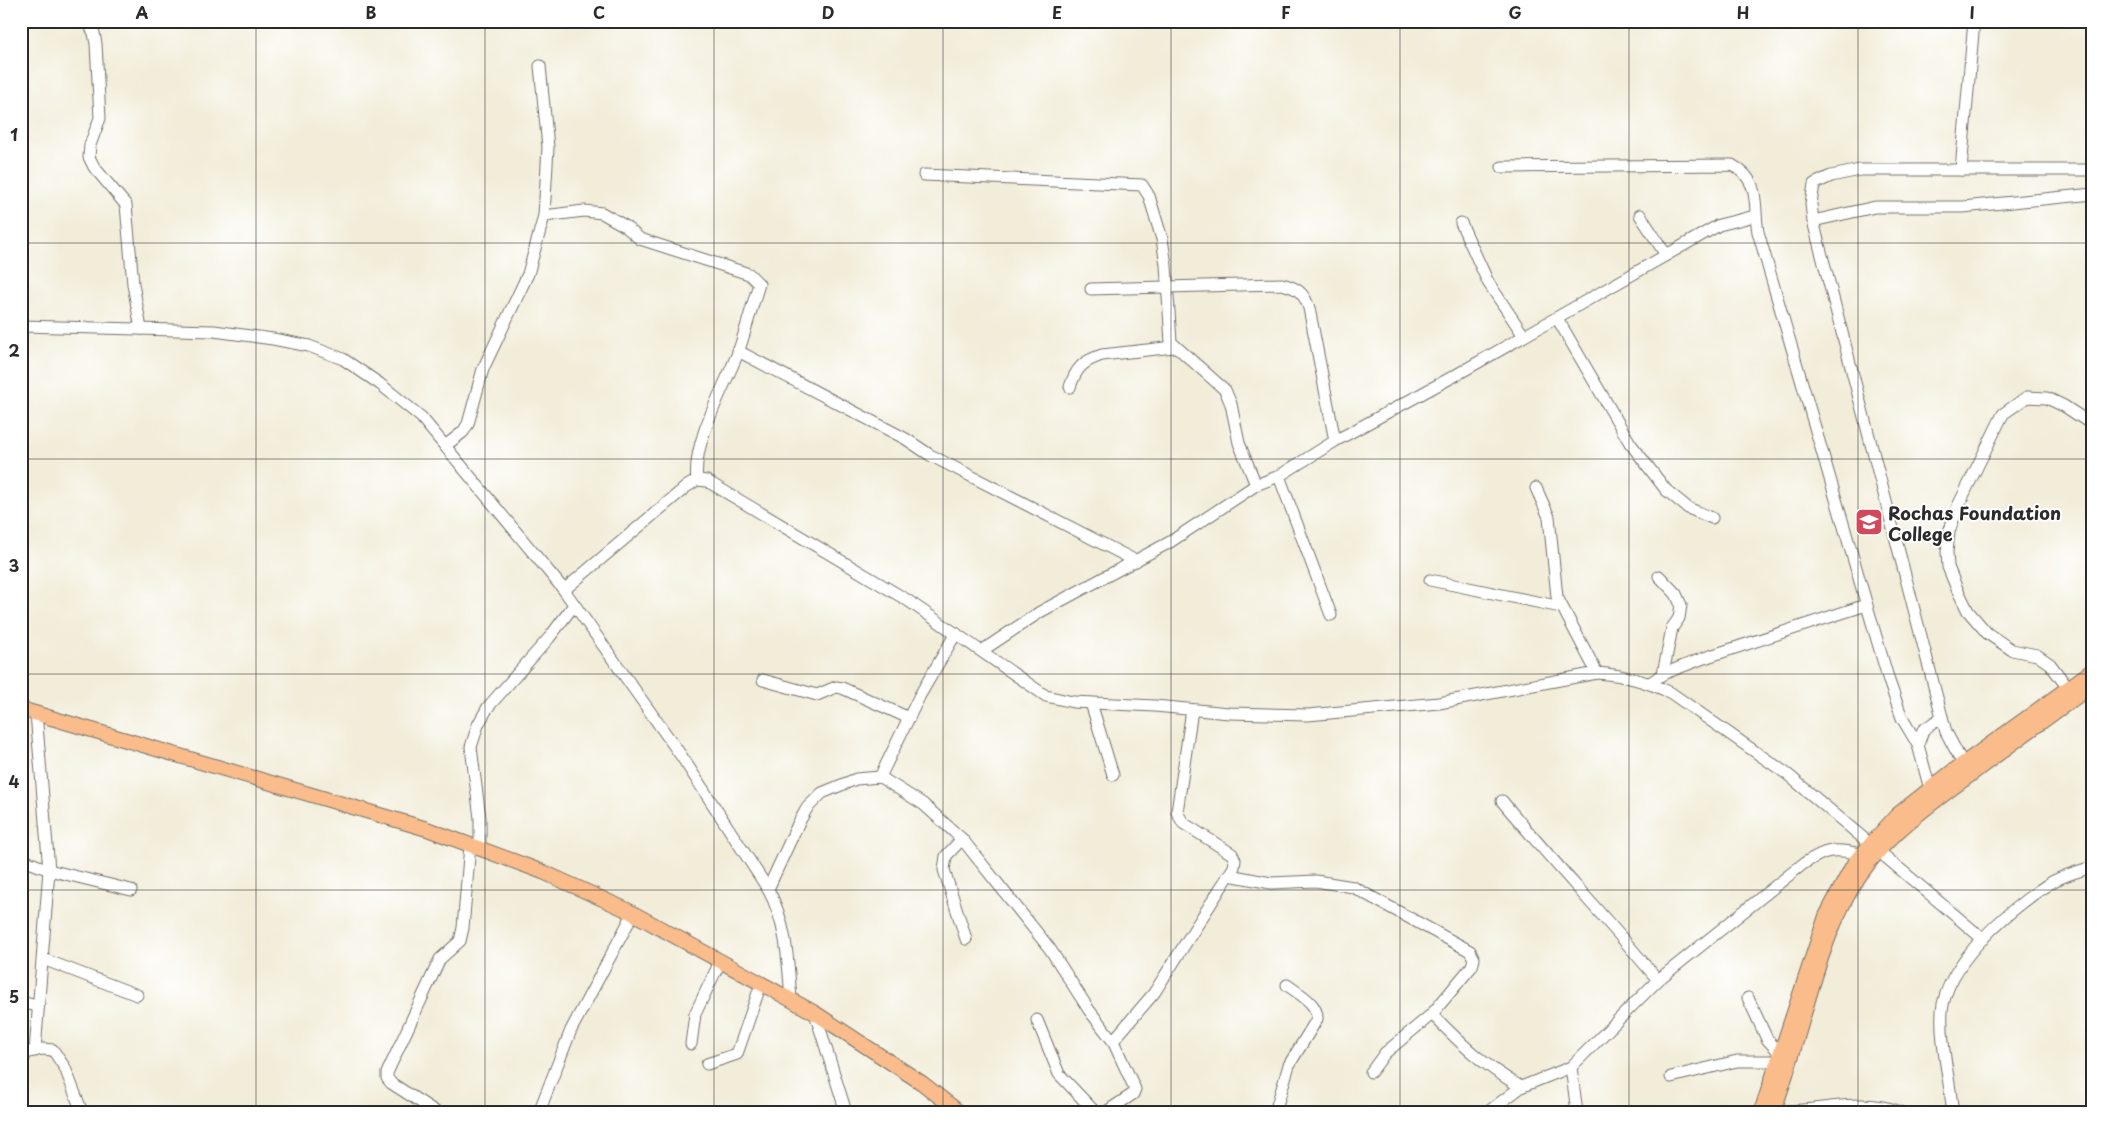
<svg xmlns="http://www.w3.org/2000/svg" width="2114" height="1133" viewBox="0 0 2114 1133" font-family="'Playpen Sans',sans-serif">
  <rect width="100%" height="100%" fill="#fff"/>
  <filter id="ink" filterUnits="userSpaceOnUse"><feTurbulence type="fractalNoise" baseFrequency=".02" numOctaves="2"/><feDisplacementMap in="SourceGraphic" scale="10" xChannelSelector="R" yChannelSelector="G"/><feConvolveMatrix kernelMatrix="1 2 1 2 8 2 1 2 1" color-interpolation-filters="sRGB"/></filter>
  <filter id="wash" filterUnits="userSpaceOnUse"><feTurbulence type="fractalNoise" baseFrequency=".0096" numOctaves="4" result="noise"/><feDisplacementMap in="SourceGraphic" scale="20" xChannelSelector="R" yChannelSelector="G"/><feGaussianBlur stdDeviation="1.12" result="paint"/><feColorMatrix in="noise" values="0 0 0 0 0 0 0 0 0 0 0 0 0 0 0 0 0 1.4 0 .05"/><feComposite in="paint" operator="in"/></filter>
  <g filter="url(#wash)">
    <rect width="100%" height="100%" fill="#f2edd9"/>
  </g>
  <g filter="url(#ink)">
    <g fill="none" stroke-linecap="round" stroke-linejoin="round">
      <defs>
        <g id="minor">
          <path d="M87,21L94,33L96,44L100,118L90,145L89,157L94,167L126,205L133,284L141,329"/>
          <path d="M1502,167L1732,165C1762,181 1753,205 1758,232L1889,681L1902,718L1918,745L1930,789"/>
          <path d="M1961,170L1974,21"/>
          <path d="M924,175L1142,185L1149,196L1162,239L1166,265L1171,342L1225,390L1231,404L1239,443L1256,485"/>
          <path d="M1640,215L1666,255"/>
          <path d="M544,216L584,211L602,213L625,226L640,239L749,274L759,284C752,306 746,329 739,350C725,387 692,441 697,480"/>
          <path d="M1813,221L1875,207H1963L2093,194"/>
          <path d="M1461,223L1488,282L1524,336"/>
          <path d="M1091,289L1282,284C1298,288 1304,293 1309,308L1335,441"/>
          <path d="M1557,318L1630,443L1666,490L1688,508L1712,518"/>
          <path d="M21,326L214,331L273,339L309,346L343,359L380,384L421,417L564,590L682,757L768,889C787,924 788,961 791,1000"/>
          <path d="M738,351L906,439L930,455L1136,561"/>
          <path d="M1070,387C1076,368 1083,361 1102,355L1174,347"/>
          <path d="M445,446L463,432L468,424L483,369L528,274L544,216L548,147L540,66"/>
          <path d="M1279,476L1331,615"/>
          <path d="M1536,488L1549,517L1557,597L1597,673"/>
          <path d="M1659,576L1676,594L1681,605L1679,618L1672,628L1663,674"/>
          <path d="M1430,580L1561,607"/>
          <path d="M564,590L686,487L697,480L707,481L907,600L1046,696L1073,702L1155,706L1229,713L1308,715L1439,703L1597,673C1624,675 1647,681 1671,693L1787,774L1983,939"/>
          <path d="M983,650L1040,612L1170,542L1256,485L1279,476L1335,441L1456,375L1719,225L1755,216"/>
          <path d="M763,680L817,695L836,687L842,688L909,718"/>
          <path d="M1650,683L1663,674L1704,658L1866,605"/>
          <path d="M2068,688L2050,664L2037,655L2012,650L1987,633L1968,611L1957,589L1948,567L1947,552L1949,532L1958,506L2003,414L2027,397L2047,398L2064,406L2093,425"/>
          <path d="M1091,703L1113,775"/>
          <path d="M1918,745L1923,730L1942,717"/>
          <path d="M1963,764L1946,732L1942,717L1813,221L1811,204L1814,184L1831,176L1860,170H2093"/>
          <path d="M880,777L920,695L956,633"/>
          <path d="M1502,801C1553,862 1607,919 1658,980"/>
          <path d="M962,839L946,856L944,870L966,939"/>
          <path d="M480,849V818L471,747L478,725L488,707L549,638L574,605"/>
          <path d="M21,859L49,870L131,890"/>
          <path d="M1229,875L1271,883L1316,881L1353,887L1470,951L1474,959L1472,966L1432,1014L1385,1053L1371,1072"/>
          <path d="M768,889L798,824L807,808L822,793L856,779L880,777L923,804L962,839L1050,949L1089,1010L1113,1041L1135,1089L1133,1094L1106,1112"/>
          <path d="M43,959L137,995"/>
          <path d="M1748,998L1767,1039L1779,1052"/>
          <path d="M21,1002L37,1006"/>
          <path d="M815,1013L846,1112"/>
          <path d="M1432,1014C1463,1046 1482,1064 1521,1087"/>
          <path d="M1037,1020L1059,1074L1095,1112"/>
          <path d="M1113,1041L1154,993L1234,867L1235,860L1232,854L1183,823L1177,812L1192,710"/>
          <path d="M691,1044L695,1014L720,962"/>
          <path d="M35,1051L49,870L36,713"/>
          <path d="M21,1054L42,1049L53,1050L65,1068L82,1112"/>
          <path d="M707,1064L737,1054L761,984"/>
          <path d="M21,1066L26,1053"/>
          <path d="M1571,1067L1577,1112"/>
          <path d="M1671,1077L1737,1061H1777"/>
          <path d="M1774,1111C1815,1113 1861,1096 1900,1112"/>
          <path d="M436,1112L391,1083L387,1078V1073L440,959L460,941L463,928L470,845"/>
          <path d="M539,1112L571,1030L633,914"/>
          <path d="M1275,1112L1289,1065L1317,1019C1318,1003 1299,994 1287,985"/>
          <path d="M1488,1112L1521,1087L1571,1067L1658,980L1803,864C1826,849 1834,848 1861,854"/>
          <path d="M1950,1112L1952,1106C1949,1076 1940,1042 1942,1011C1947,962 2008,911 2047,885C2059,877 2078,871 2093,867"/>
        </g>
        <g id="major">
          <path d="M21,709L427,829L543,872L627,910L815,1013L922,1083L959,1112"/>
          <path d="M1761,1112L1826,916L1854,863L1897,815L1949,774L2093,670"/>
          <path d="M1773,1112C1801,1040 1812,961 1849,893C1877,841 1924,809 1970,775C2011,744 2052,714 2093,685"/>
        </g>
      </defs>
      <use href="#minor" stroke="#716f68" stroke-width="13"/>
      <use href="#major" stroke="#716f68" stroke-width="16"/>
      <use href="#minor" stroke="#fff" stroke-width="11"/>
      <use href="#major" stroke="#f9bc8a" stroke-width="14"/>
    </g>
  </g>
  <path fill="none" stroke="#2b2b2b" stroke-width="1" stroke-opacity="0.55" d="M256,21V1112M485,21V1112M714,21V1112M943,21V1112M1171,21V1112M1400,21V1112M1629,21V1112M1858,21V1112M21,243H2093M21,459H2093M21,674H2093M21,890H2093"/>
  <defs>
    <symbol id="university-square" viewBox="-11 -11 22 22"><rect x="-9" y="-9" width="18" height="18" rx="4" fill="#d1495b" stroke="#fff"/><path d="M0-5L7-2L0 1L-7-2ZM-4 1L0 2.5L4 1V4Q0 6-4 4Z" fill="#fff"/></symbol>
  </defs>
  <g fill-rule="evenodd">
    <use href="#university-square" x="1853" y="506" width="32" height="32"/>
  </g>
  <g text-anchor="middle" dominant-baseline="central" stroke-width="4" stroke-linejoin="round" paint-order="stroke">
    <g font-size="18" font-weight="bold" fill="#2b2b2b" stroke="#fff" text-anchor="start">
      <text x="1888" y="512">Rochas Foundation<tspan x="1888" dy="21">College</tspan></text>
    </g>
  </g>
  <rect width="2114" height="1133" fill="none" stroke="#fff" stroke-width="55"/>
  <rect x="28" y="28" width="2058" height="1078" fill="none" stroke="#2b2b2b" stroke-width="2"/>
  <g font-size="16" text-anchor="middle" font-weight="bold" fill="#2b2b2b">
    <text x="142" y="19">A</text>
    <text x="371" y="19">B</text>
    <text x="599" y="19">C</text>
    <text x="828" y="19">D</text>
    <text x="1057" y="19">E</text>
    <text x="1286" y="19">F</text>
    <text x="1515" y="19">G</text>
    <text x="1743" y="19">H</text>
    <text x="1972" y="19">I</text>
    <text x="14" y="141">1</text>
    <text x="14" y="357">2</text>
    <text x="14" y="572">3</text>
    <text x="14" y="788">4</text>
    <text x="14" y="1003">5</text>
  </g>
</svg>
